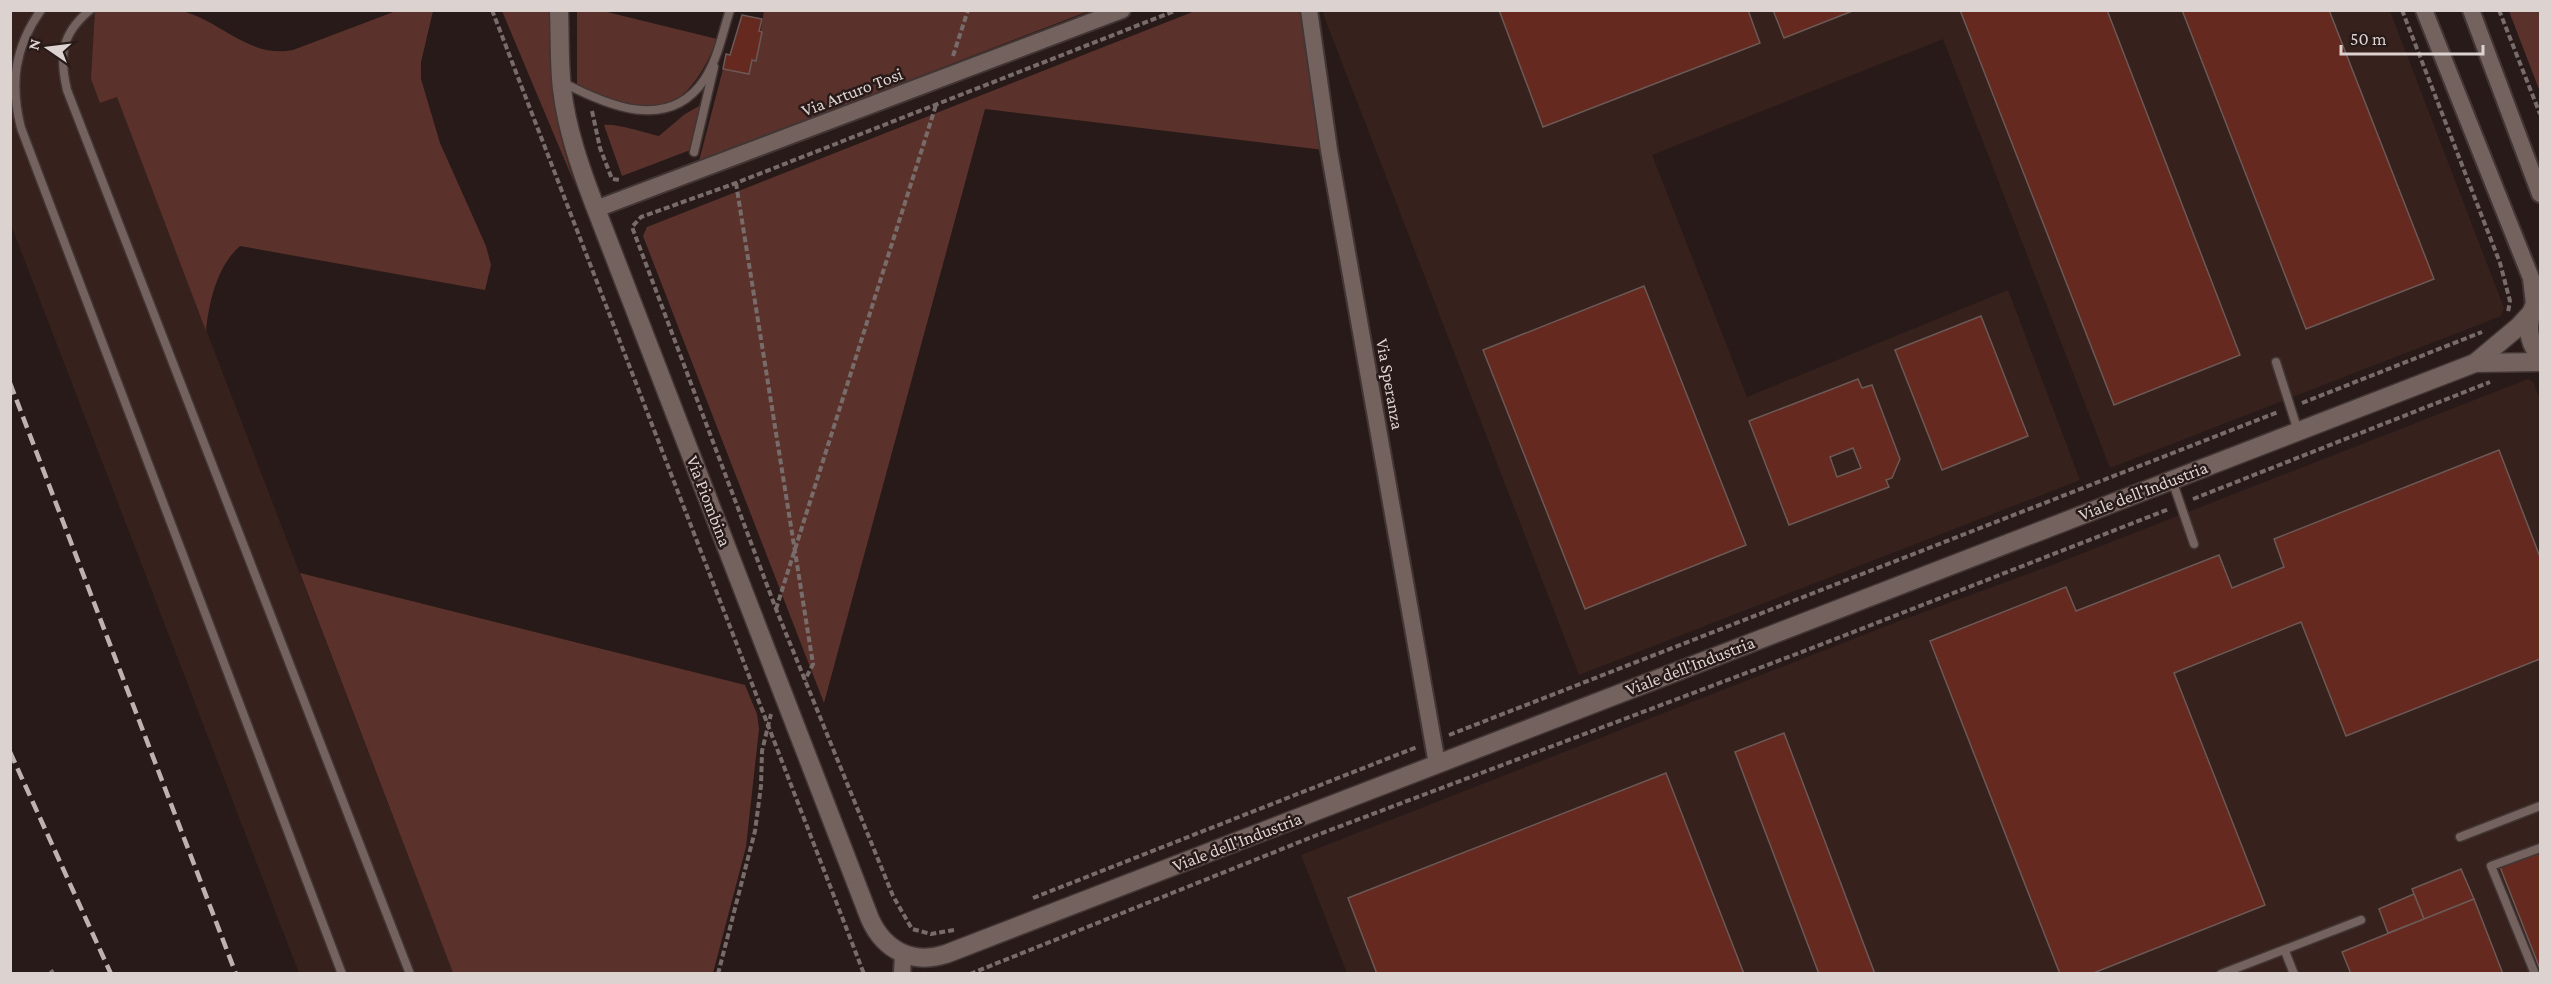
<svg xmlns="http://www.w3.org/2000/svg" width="2551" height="984" viewBox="0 0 2551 984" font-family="'Crimson Pro',serif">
  <rect width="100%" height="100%" fill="#281a18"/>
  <g fill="#36211d">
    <path d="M11,11H155L125,118L453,973H299L11,225Z"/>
    <path d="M1322,11H2390L2504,308L2501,316L2110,468L1943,39L1652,155L1747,397L2008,290L2080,480L1579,675Z"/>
    <path d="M2528,379L2534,383L2540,400V973H1347L1301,855L1894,623L2055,564Z"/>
  </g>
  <g fill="#5a322b">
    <path d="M95,11C108,9 170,7 182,11C221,21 250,59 293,50L396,11H433L421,62V79L440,143L486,246L491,265L485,290L240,246C217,266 209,302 206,331L117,97L100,103L91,79Z"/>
    <path d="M502,11H549C549,80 553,121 576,187Z"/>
    <path d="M577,11H603L717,39C703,76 679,117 631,107C615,104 599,95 583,89L577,84Z"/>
    <path d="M764,11H1089L699,161L723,69L749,74L752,60H756Z"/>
    <path d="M1195,11H1303L1324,150L985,109L824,703L643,236L647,227Z"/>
    <path d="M2509,11H2540V92Z"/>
    <path d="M701,105L693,149L622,176L604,125C615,123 646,133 659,136L685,114Z"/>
    <path d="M300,573L745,685L757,714L759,729L746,847L713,973H453Z"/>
  </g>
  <g fill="#662920" stroke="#6a5955" stroke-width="1.5" fill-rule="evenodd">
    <path d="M1499,10H1748L1760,43L1543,127Z"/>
    <path d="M1773,10H1855L1784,38Z"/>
    <path d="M1960,10H2107L2240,355L2114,405Z"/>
    <path d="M2182,10H2329L2434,279L2306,329Z"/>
    <path d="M742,15L762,19L759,31L762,32L756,61L752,60L749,74L723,69L726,54L730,55Z"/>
    <path d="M1644,286L1746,545L1585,609L1483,350Z"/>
    <path d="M1981,316L2028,436L1942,470L1895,350Z"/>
    <path d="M1858,379L1862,388L1872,385L1900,459L1892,478L1886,480L1889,487L1789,525L1749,421ZM1853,448L1861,468L1837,477L1830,457Z"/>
    <path d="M2499,450L2540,557V659L2346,736L2301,622L2174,673L2265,905L2091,974H2060L1930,641L2066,587L2076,611L2219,555L2232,588L2284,567L2274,539Z"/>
    <path d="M1784,733L1875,974H1819L1735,752Z"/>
    <path d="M1666,773L1744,974H1377L1348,898Z"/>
    <path d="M2540,851V969L2500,867Z"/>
    <path d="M2461,869L2474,899L2424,919L2412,889Z"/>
    <path d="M2414,894L2424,919L2388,933L2379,909Z"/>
    <path d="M2474,899L2503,974H2351L2342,952Z"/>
  </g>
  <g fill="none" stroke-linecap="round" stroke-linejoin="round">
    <defs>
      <g id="service">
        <path d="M41,10C14,48 10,84 21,128L342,974"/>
        <path d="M90,10C61,34 59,56 67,90L410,974"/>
        <path d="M562,82C606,105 668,133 704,80C718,59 722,34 730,10"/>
        <path d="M694,152L714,67"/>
        <path d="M2276,362L2298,431"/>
        <path d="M2172,480L2194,544"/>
        <path d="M2460,837L2540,806"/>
        <path d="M2285,951L2294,974"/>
        <path d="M2221,974L2361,920"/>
        <path d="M2535,974L2491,866L2540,848"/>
      </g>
      <g id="minor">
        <path d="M1309,10L1329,150L1437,764"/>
        <path d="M2424,10L2531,278L2534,304"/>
        <path d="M2471,10L2540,194"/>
        <path d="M596,209L1122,10"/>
        <path d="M902,974L903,954"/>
      </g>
      <g id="tertiary">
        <path d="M559,10C560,37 559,63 562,89C567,131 581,170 596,209L870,919C884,950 912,965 946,954L2475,363L2540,362"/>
        <path d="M2540,295C2527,314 2524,338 2540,356"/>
        <path d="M2475,363L2518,327L2530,314"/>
      </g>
    </defs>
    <use href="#service" stroke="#423635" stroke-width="11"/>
    <use href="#minor" stroke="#423635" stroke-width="20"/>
    <use href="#tertiary" stroke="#423635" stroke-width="21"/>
    <g stroke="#786c6a" stroke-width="4" stroke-dasharray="6 3" stroke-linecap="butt">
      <path d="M492,10L864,974"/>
      <path d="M2402,10L2500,263L2510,301L2508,312"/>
      <path d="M2499,10L2540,114"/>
      <path d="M953,56L968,10"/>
      <path d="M592,111L600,148L612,179L620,180"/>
      <path d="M736,183L813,664L805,680"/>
      <path d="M2302,403L2482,332"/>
      <path d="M2193,499L2490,382"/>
      <path d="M776,609L936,105"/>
      <path d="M1449,735L2278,412"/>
      <path d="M1033,898L1417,747"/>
      <path d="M954,930L931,934L912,929L893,896L776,609L632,227L641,217L736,183L1177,10"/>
      <path d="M51,970L53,974"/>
      <path d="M718,974L755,831L761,786L762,751L771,714"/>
      <path d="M970,974L1317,835L1807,650L2169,509"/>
    </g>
    <use href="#service" stroke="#73625e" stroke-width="8"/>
    <use href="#minor" stroke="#73625e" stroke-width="16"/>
    <use href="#tertiary" stroke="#73625e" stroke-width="18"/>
    <g stroke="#bdb2b0" stroke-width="4.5" stroke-dasharray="12 6" stroke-linecap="butt">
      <path d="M10,383L236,974"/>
      <path d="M10,752L111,974"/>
    </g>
  </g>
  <g text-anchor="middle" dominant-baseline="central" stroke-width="5" stroke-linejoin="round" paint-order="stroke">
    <g font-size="18" fill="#dcd2d0" stroke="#281a18">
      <text transform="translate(852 92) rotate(-21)">Via Arturo Tosi</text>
      <text transform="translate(1390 384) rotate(80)">Via Speranza</text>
      <text transform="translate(2143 491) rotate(-21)">Viale dell'Industria</text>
      <text transform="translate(709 501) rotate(69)">Via Piombina</text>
      <text transform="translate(1690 666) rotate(-21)">Viale dell'Industria</text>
      <text transform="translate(1237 842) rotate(-21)">Viale dell'Industria</text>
    </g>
  </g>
  <rect width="2551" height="984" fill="none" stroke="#dcd2d0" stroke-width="24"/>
  <g transform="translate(48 48) rotate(284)" stroke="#281a18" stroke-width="4.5" paint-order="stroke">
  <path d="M0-4.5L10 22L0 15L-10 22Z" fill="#dcd2d0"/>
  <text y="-9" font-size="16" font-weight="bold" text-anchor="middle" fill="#dcd2d0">N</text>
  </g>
  <path d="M2341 45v9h142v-9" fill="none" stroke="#dcd2d0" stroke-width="3"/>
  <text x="2350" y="45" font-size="18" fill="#dcd2d0" stroke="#281a18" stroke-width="4.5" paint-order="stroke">50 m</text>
</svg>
